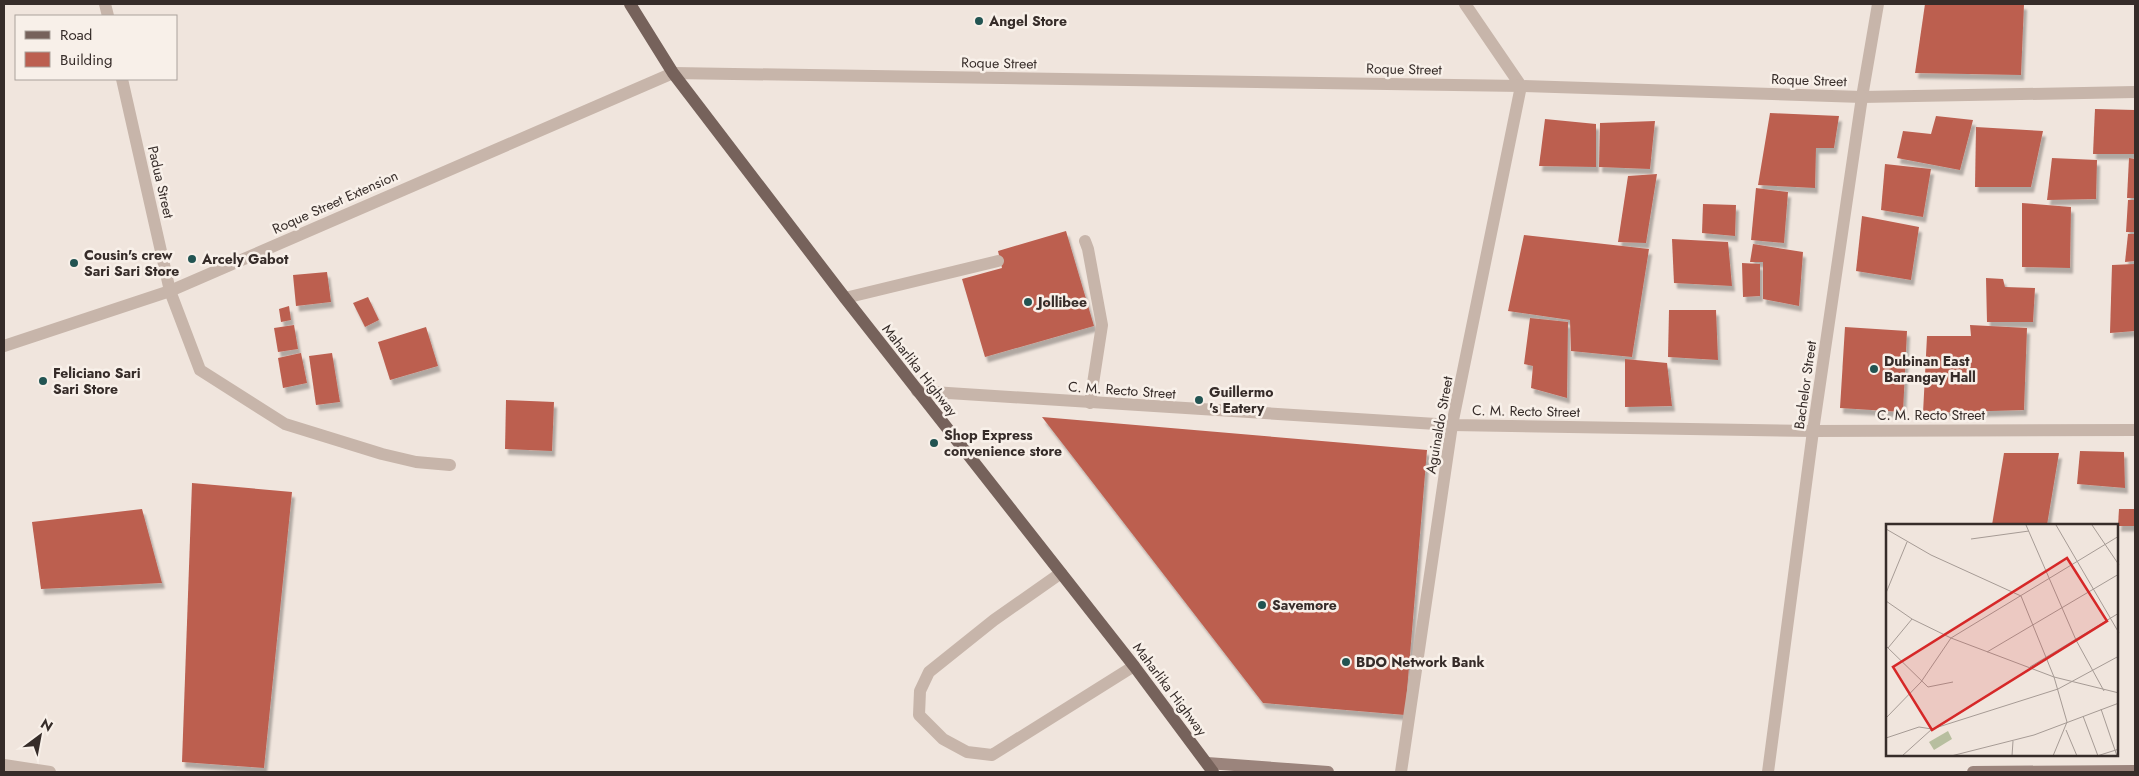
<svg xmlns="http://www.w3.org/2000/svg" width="2139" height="776" viewBox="0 0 2139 776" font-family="Jost,sans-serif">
  <defs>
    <filter id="shadow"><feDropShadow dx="3" dy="5.5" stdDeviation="1" flood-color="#0004"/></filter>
  </defs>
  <rect width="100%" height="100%" fill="#f0e5dd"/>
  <g fill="#bc5f50" filter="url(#shadow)">
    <path d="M1925,4H2024L2021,75L1915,73Z"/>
    <path d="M2095,109L2135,110V154H2093Z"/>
    <path d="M1770,113L1839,116L1834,148H1816L1815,188L1758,185Z"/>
    <path d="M1936,116L1973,120L1960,170L1897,158L1903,131L1931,134Z"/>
    <path d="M1545,119L1596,124V167L1539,166Z"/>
    <path d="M1655,121L1650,169L1599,167L1600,123Z"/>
    <path d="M1976,127L2043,131L2031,187H1975Z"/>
    <path d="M2052,158L2097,160L2096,199L2047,200Z"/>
    <path d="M2129,158L2135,159V198H2127Z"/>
    <path d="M1885,164L1931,169L1923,217L1881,210Z"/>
    <path d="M1657,174L1646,243L1618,242L1628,176Z"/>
    <path d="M1756,188L1788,192L1784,243L1751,240Z"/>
    <path d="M2128,200H2135V232H2126Z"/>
    <path d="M2022,203L2071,207L2070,268L2022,267Z"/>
    <path d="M1703,204L1736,205L1735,236L1702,233Z"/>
    <path d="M1862,216L1919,227L1911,280L1856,271Z"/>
    <path d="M1066,231L1094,326L985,357L962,279L1002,268L998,251Z"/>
    <path d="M2128,234H2135V261L2125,262Z"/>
    <path d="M1524,235L1649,249L1632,357L1571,351L1570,320L1508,311Z"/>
    <path d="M1672,239L1728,242L1732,286L1674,283Z"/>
    <path d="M1753,244L1803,252L1799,306L1763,299V262H1750Z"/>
    <path d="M1742,263L1760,264V296L1743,297Z"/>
    <path d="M2135,264V331L2110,333L2112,265Z"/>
    <path d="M327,272L331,302L296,306L293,275Z"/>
    <path d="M1986,278L2003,279L2005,287L2035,288L2033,322H1987Z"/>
    <path d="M368,297L379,320L365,327L353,303Z"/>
    <path d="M289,306L291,320L281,322L279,309Z"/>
    <path d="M1669,310H1716L1718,360L1668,357Z"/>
    <path d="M1530,318L1568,322L1567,398L1531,388L1533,366L1524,364Z"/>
    <path d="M294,325L298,349L278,352L274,328Z"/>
    <path d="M1970,325L2027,328L2024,410L1923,413L1927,336H1971Z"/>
    <path d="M426,327L438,366L390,380L378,342Z"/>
    <path d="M1845,327L1907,331L1903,412L1840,408Z"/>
    <path d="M301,353L307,383L283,388L278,358Z"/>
    <path d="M332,353L340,402L316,405L309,356Z"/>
    <path d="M1625,359L1667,363L1672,406L1625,407Z"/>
    <path d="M506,400L554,402L552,451L505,449Z"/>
    <path d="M1042,417L1427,450L1405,715L1263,703Z"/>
    <path d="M2080,451L2124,452L2125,488L2077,484Z"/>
    <path d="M2004,453H2059L2047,525H1992Z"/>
    <path d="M192,483L292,492L264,768L182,762Z"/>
    <path d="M142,509L162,583L41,589L32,522Z"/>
    <path d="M2119,509H2135V526H2118Z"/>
  </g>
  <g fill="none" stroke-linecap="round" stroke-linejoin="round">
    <g stroke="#c7b5aa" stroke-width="12">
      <path d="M1085,241L1088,249L1102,325L1090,403"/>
      <path d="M845,298L998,261"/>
      <path d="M1061,573L994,620L929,672L920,691L919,715L943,739L967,752L992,755L1134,666"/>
    </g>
    <g stroke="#c7b5aa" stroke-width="12">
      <path d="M105,4L108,16"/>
      <path d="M122,79L170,291L200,370L285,424L382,454L416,462L450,465"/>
      <path d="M1862,97L1878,4"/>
      <path d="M917,391L1452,425L1813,431L2135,430"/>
      <path d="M4,765L50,772"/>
      <path d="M1401,772L1452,425L1521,86"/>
    </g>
    <g stroke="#c7b5aa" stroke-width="12">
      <path d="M1465,4L1521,86"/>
      <path d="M4,346L170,291L673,73L1521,86L1862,97L2135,92"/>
      <path d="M1768,772L1813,431L1862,97"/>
    </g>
    <g stroke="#9b847c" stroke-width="12">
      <path d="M1207,763L1328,772"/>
      <path d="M1973,772L2135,771"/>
    </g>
    <path stroke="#76625b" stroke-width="12" d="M630,4L673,73L845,298L1134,666L1213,772"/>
  </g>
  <g fill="#225452" stroke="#f8f0e9" stroke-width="2">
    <circle cx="979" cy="21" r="5"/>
    <circle cx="192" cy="259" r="5"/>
    <circle cx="74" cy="263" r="5"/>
    <circle cx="1028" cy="302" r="5"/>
    <circle cx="1874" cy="369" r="5"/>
    <circle cx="43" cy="381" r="5"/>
    <circle cx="1199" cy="400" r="5"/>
    <circle cx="934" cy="443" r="5"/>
    <circle cx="1262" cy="605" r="5"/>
    <circle cx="1346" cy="662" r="5"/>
  </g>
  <g text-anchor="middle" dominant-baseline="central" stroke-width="5" stroke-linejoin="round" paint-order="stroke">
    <g font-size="14" font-weight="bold" fill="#362c29" stroke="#f8f0e9" text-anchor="start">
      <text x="989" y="21">Angel Store</text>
      <text x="84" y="255">Cousin's crew<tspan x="84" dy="16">Sari Sari Store</tspan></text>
      <text x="202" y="259">Arcely Gabot</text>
      <text x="1038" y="302">Jollibee</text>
      <text x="1884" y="361">Dubinan East<tspan x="1884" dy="16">Barangay Hall</tspan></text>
      <text x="53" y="373">Feliciano Sari<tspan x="53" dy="16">Sari Store</tspan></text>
      <text x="1209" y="392">Guillermo<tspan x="1209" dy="16">'s Eatery</tspan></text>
      <text x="944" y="435">Shop Express<tspan x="944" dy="16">convenience store</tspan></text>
      <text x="1272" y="605">Savemore</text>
      <text x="1356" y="662">BDO Network Bank</text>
    </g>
    <g font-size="14" fill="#362c29" stroke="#f8f0e9">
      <text transform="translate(999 63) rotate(1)">Roque Street</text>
      <text transform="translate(1404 69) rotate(1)">Roque Street</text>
      <text transform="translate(1809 80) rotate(2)">Roque Street</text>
      <text transform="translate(161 182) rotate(77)">Padua Street</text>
      <text transform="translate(335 202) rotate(-24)">Roque Street Extension</text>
      <text transform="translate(920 370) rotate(52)">Maharlika Highway</text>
      <text transform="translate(1805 385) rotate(-82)">Bachelor Street</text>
      <text transform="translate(1122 390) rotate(4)">C. M. Recto Street</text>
      <text transform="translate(1526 411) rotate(1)">C. M. Recto Street</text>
      <text x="1931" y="415">C. M. Recto Street</text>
      <text transform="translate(1439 425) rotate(-80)">Aguinaldo Street</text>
      <text transform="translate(1170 689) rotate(53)">Maharlika Highway</text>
    </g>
  </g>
  <g transform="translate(1886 524)">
    <rect width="232" height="232" fill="#f0e5dd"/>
    <path d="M62,207L66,215L48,226L43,218Z" fill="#b7be9f"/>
    <path fill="none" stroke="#a69b95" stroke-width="1" d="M140,1L190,116L218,167M170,1L233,109M206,1L233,41M0,5L45,31L135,72L168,153M85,15L143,7M0,69L21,18M0,77L26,95L65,114L168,153L233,169M0,122L42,163L67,158M2,124L26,95M101,128L233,50M144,143L233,89M215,185L231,232M197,192L212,232M0,194L35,158L65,114L233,12M180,206L191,232M0,214L33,203L46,205M16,232L46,205L172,165L233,132M65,232L148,211L233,179M126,232L127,217M167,232L181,198L168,153M211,232L233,225"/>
    <path fill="#d62828" fill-opacity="0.15" stroke="#d62828" stroke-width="2.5" d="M181,34L221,97L46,206L7,143Z"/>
    <rect width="232" height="232" fill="none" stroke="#362c29" stroke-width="2.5"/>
  </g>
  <rect width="2139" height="776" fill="none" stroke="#362c29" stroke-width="10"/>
  <rect x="15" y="15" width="162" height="65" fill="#f8f0e9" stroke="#aaa29c"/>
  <rect x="25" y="31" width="25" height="8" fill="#76625b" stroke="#aaa29c"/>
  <text x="60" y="40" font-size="15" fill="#362c29">Road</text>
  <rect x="25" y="52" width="25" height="15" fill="#bc5f50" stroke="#aaa29c"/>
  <text x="60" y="65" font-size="15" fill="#362c29">Building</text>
  <g transform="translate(40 736) rotate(32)" stroke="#f8f0e9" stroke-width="4" paint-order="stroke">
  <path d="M0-4L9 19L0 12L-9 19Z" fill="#362c29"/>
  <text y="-8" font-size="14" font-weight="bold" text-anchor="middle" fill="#362c29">N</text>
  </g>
</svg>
